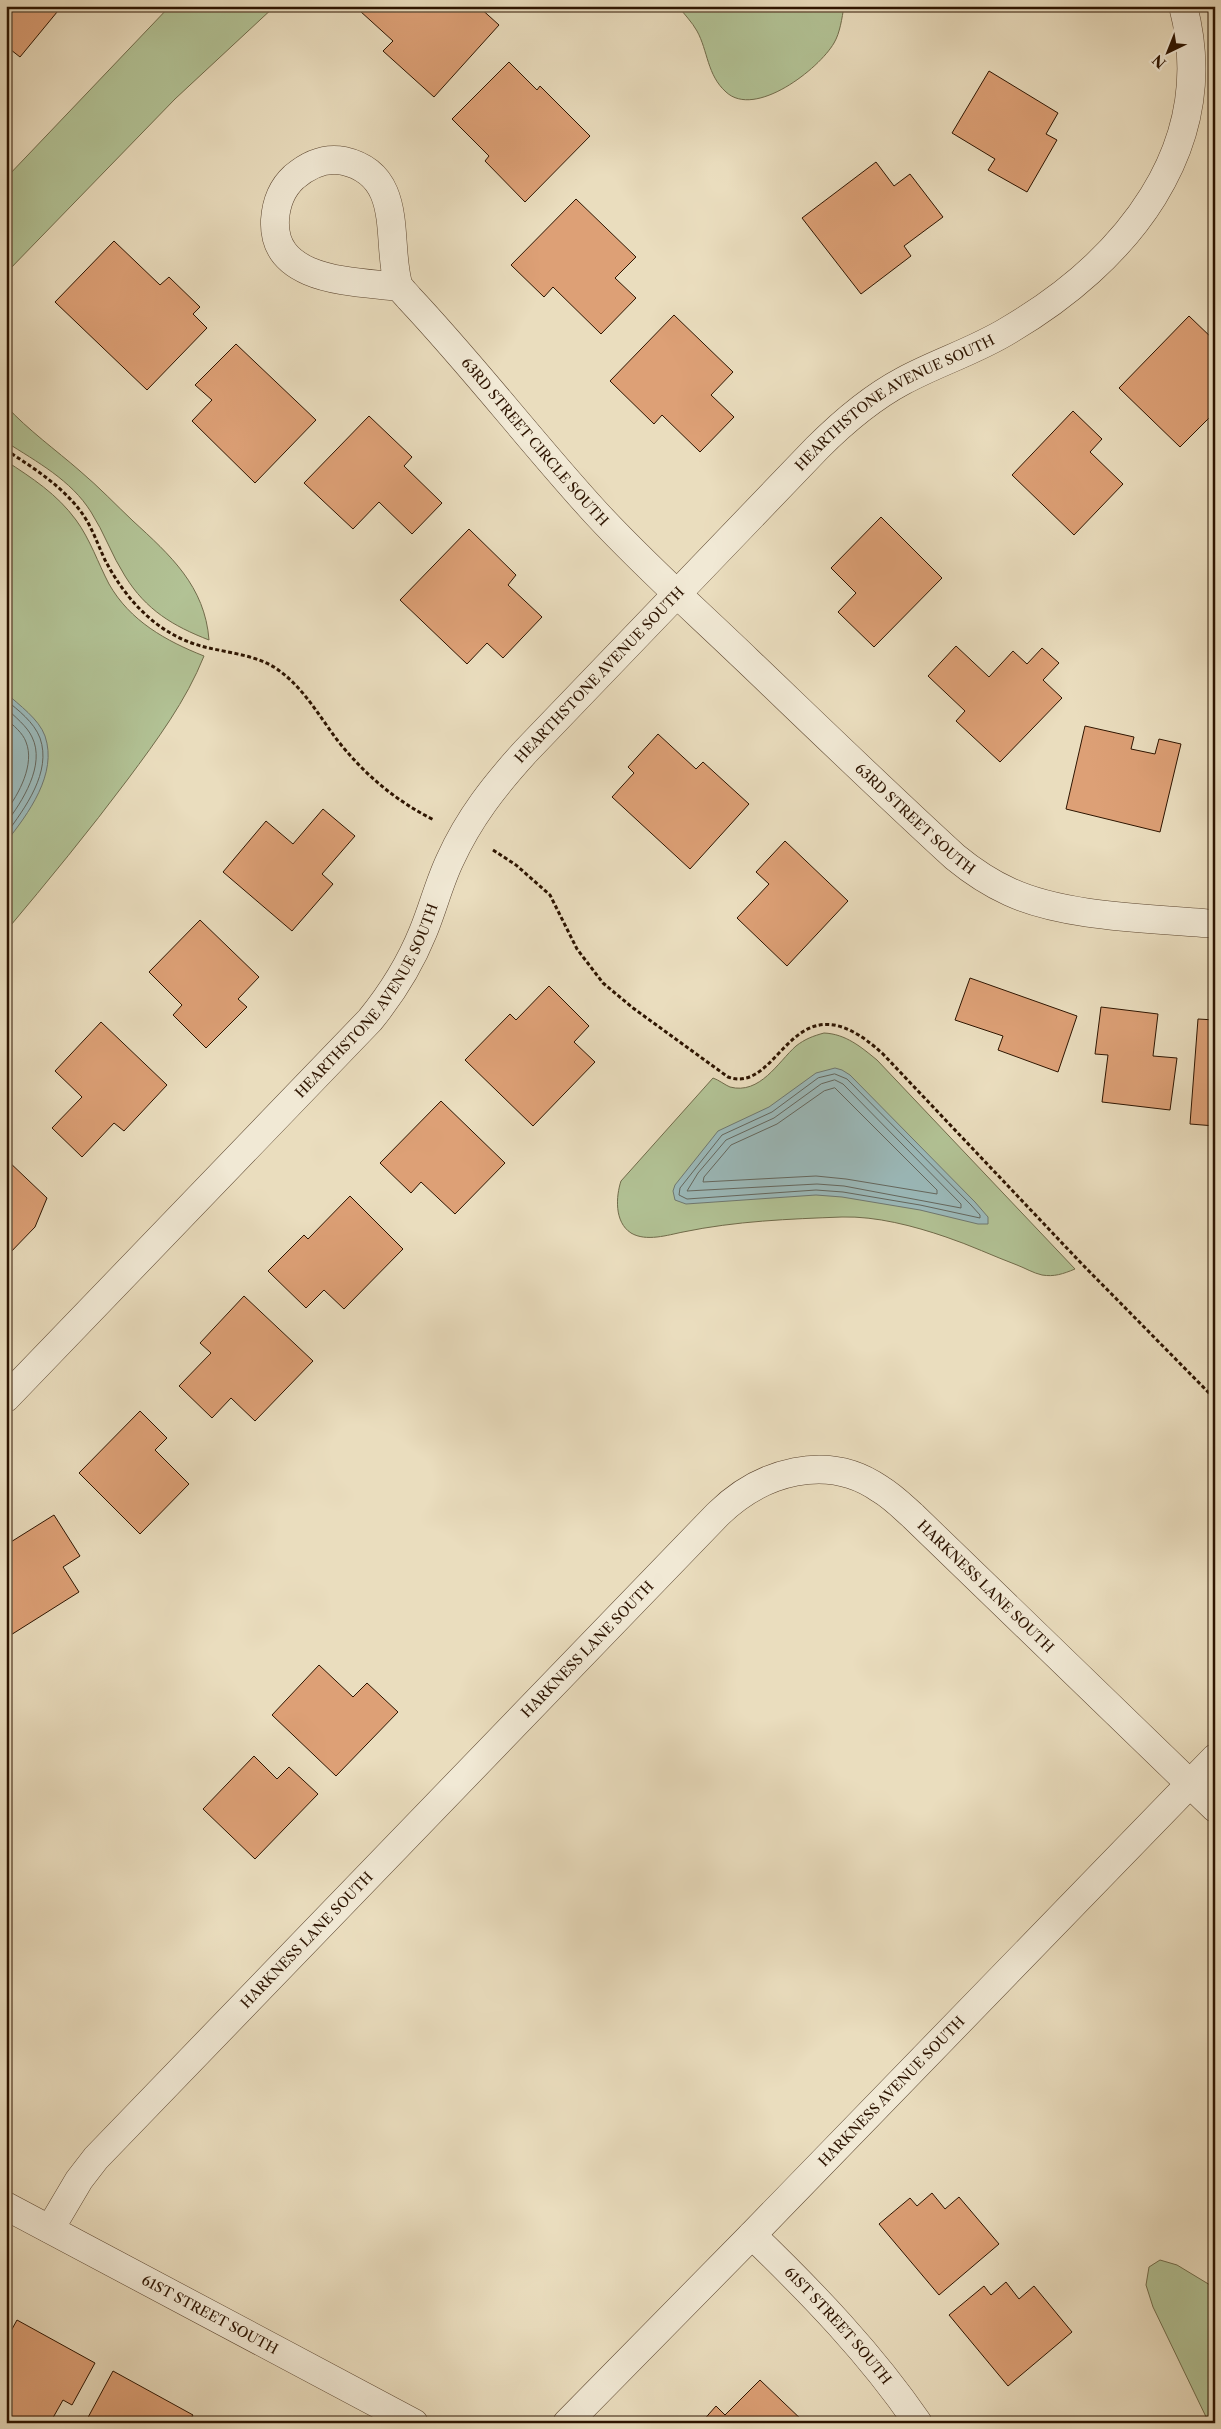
<svg xmlns="http://www.w3.org/2000/svg" width="1221" height="2429" viewBox="0 0 1221 2429" font-family="'Libre Caslon Text',serif">
  <rect width="100%" height="100%" fill="#eaddbe"/>
  <filter id="stains"><feTurbulence type="fractalNoise" baseFrequency=".004" numOctaves="4"/><feColorMatrix values="0 0 0 0 .2 0 0 0 0 .09 0 0 0 0 .02 0 0 0 .5 -.17"/></filter>
  <radialGradient id="worn" r=".72"><stop offset=".6" stop-color="#630" stop-opacity="0"/><stop offset="1" stop-color="#630" stop-opacity=".3"/></radialGradient>
  <g fill="#b2c295" stroke="#706b4a">
    <path d="M170,6H275L175,99L6,273V178Z"/>
    <path d="M678,6H844C842,18 840,33 834,43C819,69 755,119 726,92C707,75 708,51 697,31C692,22 684,14 678,6Z"/>
    <path d="M6,406C28,430 56,450 80,471C99,487 116,505 133,521C170,555 205,586 209,640C173,626 146,610 125,576C112,556 104,532 91,512C71,480 37,462 6,442Z"/>
    <path d="M6,461C32,478 57,494 76,520C90,539 98,563 109,584C130,621 166,641 204,656C186,701 157,740 128,779C89,831 48,881 6,931Z"/>
    <path d="M824,1033C846,1034 861,1047 877,1060L1075,1269C1063,1274 1054,1277 1042,1275C1033,1273 1025,1268 1017,1265C993,1256 970,1245 946,1237C914,1226 876,1216 842,1217C789,1219 736,1221 683,1232C668,1235 646,1242 631,1233C614,1222 616,1196 621,1181L713,1078C719,1080 725,1085 730,1087C760,1095 778,1062 796,1046C805,1039 813,1036 824,1033Z"/>
    <path d="M1160,2260L1177,2265L1215,2288V2423H1209L1153,2307L1146,2285L1149,2267Z"/>
  </g>
  <g fill="#9bbabb" stroke="#6f7870">
    <path d="M6,693C19,705 39,719 45,736C58,774 28,814 6,842Z"/>
    <path d="M835,1068L842,1070L850,1075L975,1202L988,1217V1224H978L920,1210L842,1197L816,1195L686,1204L675,1200L673,1191L675,1185L718,1131L769,1107L816,1073Z"/>
  </g>
  <g fill="none" stroke-linecap="round" stroke-linejoin="round">
    <g stroke="#64675e" stroke-width="1">
      <path d="M6,700C18,710 34,722 40,738C52,772 25,808 6,834"/>
      <path d="M6,708C15,717 27,726 32,737C46,765 22,802 6,823"/>
      <path d="M6,719C13,725 23,733 26,742C35,764 19,794 6,811"/>
      <path d="M835,1074L847,1079L971,1205L980,1215V1218L920,1205L843,1192L816,1190L687,1199L679,1195L680,1188L722,1135L772,1112L818,1078Z"/>
      <path d="M835,1080L843,1084L961,1204V1208L844,1186L817,1184L687,1191L698,1173L726,1140L774,1118L821,1084Z"/>
      <path d="M835,1088L937,1190V1194L846,1179L816,1176L703,1182L704,1177L731,1145L777,1124L824,1091Z"/>
    </g>
  </g>
  <g fill="#dda076" stroke="#2d1400">
    <path d="M6,6H62L20,57L6,46Z"/>
    <path d="M365,6H478L499,25L434,97L383,51L393,41L360,11Z"/>
    <path d="M965,6H997L965,9Z"/>
    <path d="M509,62L537,90L540,86L590,136L525,202L485,161L489,156L452,119Z"/>
    <path d="M989,71L1058,113L1046,134L1057,140L1027,192L988,170L995,159L952,133Z"/>
    <path d="M876,162L894,186L910,174L943,217L904,246L911,256L861,294L802,218Z"/>
    <path d="M576,199L636,257L615,278L636,298L601,334L553,287L544,297L511,265Z"/>
    <path d="M114,241L160,285L169,277L200,307L193,314L207,328L147,390L55,302Z"/>
    <path d="M674,315L733,372L711,395L734,417L700,452L662,415L654,424L610,381Z"/>
    <path d="M1189,316L1215,341V412L1180,447L1119,388Z"/>
    <path d="M236,344L316,420L255,483L192,421L212,400L195,385Z"/>
    <path d="M1073,411L1102,439L1090,452L1123,484L1074,535L1012,475Z"/>
    <path d="M369,416L412,457L404,466L442,503L412,534L379,502L353,529L304,483Z"/>
    <path d="M881,517L942,578L874,647L838,612L856,593L831,568Z"/>
    <path d="M469,529L516,575L508,585L542,617L503,658L487,643L467,664L400,600Z"/>
    <path d="M956,646L989,677L1013,651L1027,664L1042,648L1059,663L1043,680L1062,698L1000,762L956,721L965,711L928,676Z"/>
    <path d="M1085,726L1134,737L1131,749L1155,754L1159,739L1181,744L1160,832L1066,809Z"/>
    <path d="M658,734L696,769L703,762L749,804L690,869L612,797L634,773L628,767Z"/>
    <path d="M323,809L355,836L322,874L333,884L292,931L223,872L266,821L293,844Z"/>
    <path d="M785,841L848,901L787,966L737,918L769,884L756,872Z"/>
    <path d="M200,920L259,977L238,999L247,1007L206,1048L173,1015L182,1005L149,972Z"/>
    <path d="M970,978L1077,1016L1058,1072L998,1050L1003,1036L955,1020Z"/>
    <path d="M549,986L589,1026L574,1042L595,1062L533,1126L465,1060L510,1014L516,1020Z"/>
    <path d="M1101,1007L1158,1014L1153,1056L1177,1058L1170,1110L1102,1102L1108,1055L1095,1054Z"/>
    <path d="M1198,1019L1215,1020V1126L1190,1124Z"/>
    <path d="M101,1022L167,1085L124,1131L114,1123L82,1157L52,1128L82,1097L55,1071Z"/>
    <path d="M441,1101L505,1163L455,1214L421,1182L411,1193L380,1163Z"/>
    <path d="M6,1159L47,1198L35,1227L6,1257Z"/>
    <path d="M350,1196L403,1249L344,1309L324,1290L306,1308L268,1271L304,1235L308,1239Z"/>
    <path d="M244,1296L313,1361L255,1421L231,1398L212,1418L179,1386L211,1353L200,1343Z"/>
    <path d="M140,1411L167,1438L155,1450L189,1484L140,1534L79,1473Z"/>
    <path d="M54,1515L80,1556L63,1567L79,1592L6,1638V1545Z"/>
    <path d="M319,1665L353,1697L367,1683L398,1712L336,1776L272,1715Z"/>
    <path d="M254,1756L277,1779L289,1767L318,1794L255,1859L203,1809Z"/>
    <path d="M932,2193L945,2209L959,2197L999,2244L939,2295L879,2224L910,2198L917,2206Z"/>
    <path d="M1006,2282L1019,2299L1034,2286L1072,2332L1008,2386L949,2315L984,2286L991,2295Z"/>
    <path d="M17,2320L95,2363L72,2405L63,2400L50,2423H16L6,2417V2340Z"/>
    <path d="M113,2371L193,2415L188,2423H85Z"/>
    <path d="M760,2380L805,2423H701L716,2406L725,2415Z"/>
  </g>
  <g fill="none" stroke-linecap="round" stroke-linejoin="round">
    <defs>
      <g id="minor">
        <path id="s1" d="M399,287C355,281 272,283 275,220C276,204 282,188 294,177C308,165 325,157 344,161C405,175 386,240 398,284C400,289 405,293 409,298C474,367 532,443 596,513C644,565 697,612 748,661C817,727 885,793 955,857C972,871 990,883 1010,892C1067,918 1152,918 1215,924"/>
        <path id="s2" d="M6,1398L370,1020C392,993 410,964 423,932C433,908 439,883 450,860C469,818 495,785 526,751L817,448C843,422 871,398 903,381C938,362 975,351 1009,330C1123,263 1221,149 1183,6"/>
        <path id="s3" d="M6,2206L414,2423"/>
        <path id="s4" d="M50,2229L79,2180L96,2158L718,1514C761,1472 827,1452 880,1489C892,1496 903,1507 913,1516L1215,1808"/>
        <path id="s5" d="M752,2235C812,2293 871,2354 918,2423"/>
        <path id="s6" d="M567,2423L752,2235L1215,1758"/>
      </g>
    </defs>
    <use href="#minor" stroke="#5c4630" stroke-width="29"/>
    <g stroke="#2d1400" stroke-width="3" stroke-dasharray="4 2.5" stroke-linecap="butt">
      <path d="M6,450C35,469 64,487 84,516C93,530 98,545 105,560C115,579 128,598 143,612C161,630 185,643 209,648C231,653 258,656 277,669C304,688 319,716 338,741C365,775 396,801 434,820"/>
      <path d="M493,850L516,865L550,895L577,949L603,983L633,1008L728,1077C782,1096 791,969 883,1054L1081,1263L1215,1399"/>
    </g>
    <use href="#minor" stroke="#f1e9d5" stroke-width="28"/>
  </g>
  <g text-anchor="middle" dominant-baseline="central" stroke-width="4.5" stroke-linejoin="round" paint-order="stroke">
    <g font-size="14" fill="#2d1400" stroke="#f1e9d5">
      <text stroke="none"><textPath href="#s2" startOffset="1349">HEARTHSTONE AVENUE SOUTH</textPath></text>
      <text stroke="none"><textPath href="#s1" startOffset="615">63RD STREET CIRCLE SOUTH</textPath></text>
      <text stroke="none"><textPath href="#s2" startOffset="944">HEARTHSTONE AVENUE SOUTH</textPath></text>
      <text stroke="none"><textPath href="#s1" startOffset="1151">63RD STREET SOUTH</textPath></text>
      <text stroke="none"><textPath href="#s2" startOffset="539">HEARTHSTONE AVENUE SOUTH</textPath></text>
      <text stroke="none"><textPath href="#s4" startOffset="1302">HARKNESS LANE SOUTH</textPath></text>
      <text stroke="none"><textPath href="#s4" startOffset="792">HARKNESS LANE SOUTH</textPath></text>
      <text stroke="none"><textPath href="#s4" startOffset="388">HARKNESS LANE SOUTH</textPath></text>
      <text stroke="none"><textPath href="#s6" startOffset="464">HARKNESS AVENUE SOUTH</textPath></text>
      <text stroke="none"><textPath href="#s3" startOffset="231">61ST STREET SOUTH</textPath></text>
      <text stroke="none"><textPath href="#s5" startOffset="125">61ST STREET SOUTH</textPath></text>
    </g>
  </g>
  <rect width="1221" height="2429" fill="none" stroke="#eaddbe" stroke-width="25"/>
  <rect x="8" y="8" width="1206" height="2414" fill="none" stroke="#2d1400" stroke-width="2.5"/>
  <rect x="12" y="12" width="1196" height="2404" fill="none" stroke="#2d1400"/>
  <g transform="translate(1168 52) rotate(223)" stroke="#f1e9d5" stroke-width="4" paint-order="stroke">
  <path d="M0-4L9 19L0 12L-9 19Z" fill="#2d1400"/>
  <text y="-8" font-size="14" font-weight="bold" text-anchor="middle" fill="#2d1400">N</text>
  </g>
  <rect width="100%" height="100%" filter="url(#stains)"/>
  <rect width="100%" height="100%" fill="url(#worn)"/>
</svg>
